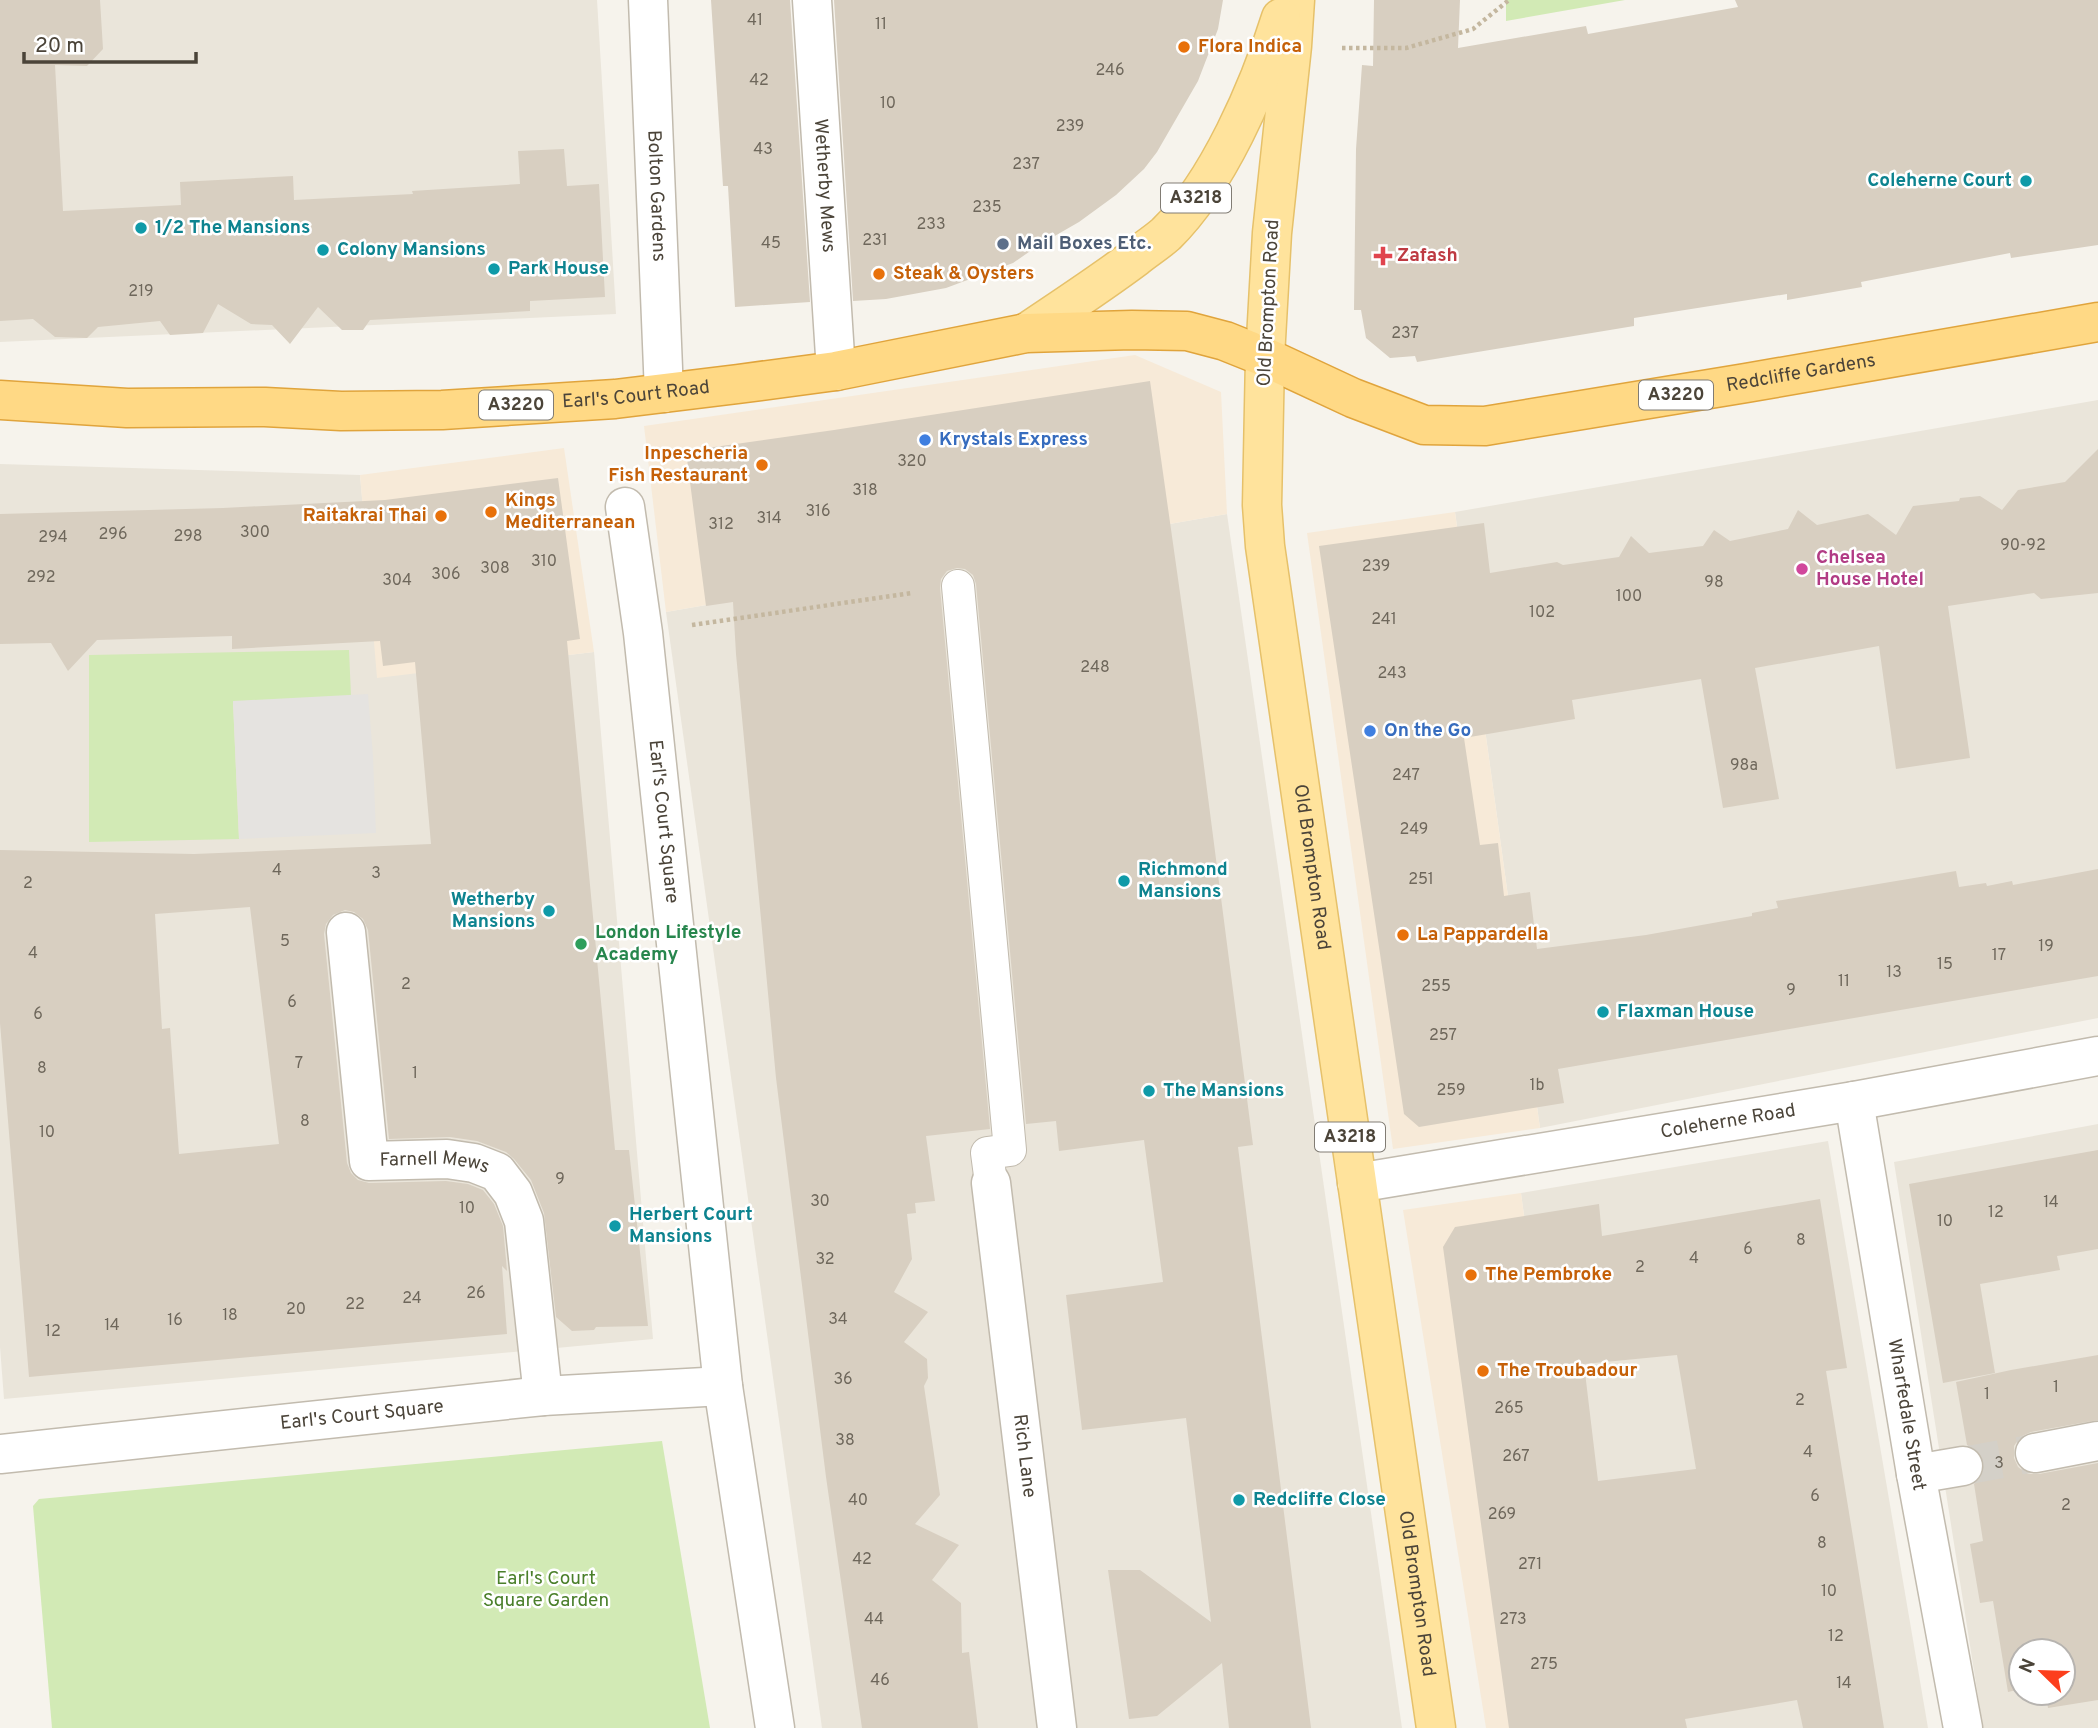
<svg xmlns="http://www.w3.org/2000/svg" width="2098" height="1728" viewBox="0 0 2098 1728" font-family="Overpass,sans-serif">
  <rect width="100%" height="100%" fill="#f6f3ec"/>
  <g fill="#eae5da" fill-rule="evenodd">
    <path d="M0,0H597L616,314L0,342Z"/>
    <path d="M2098,400V1018L1540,1128L1455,512Z"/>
    <path d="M0,464L360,475L378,677L594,652L653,1339L4,1399L0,1347Z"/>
    <path d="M1227,514L1402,1728H822L666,612Z"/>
    <path d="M2098,1124V1728H1983L1894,1162ZM2021,1651H2063V1693H2021Z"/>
    <path d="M1828,1141L1928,1728H1593L1521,1193Z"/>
  </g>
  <g fill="#f7ead8">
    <path d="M1135,355L1221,392L1227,514L666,612L644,426Z"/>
    <path d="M564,448L594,652L377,678L360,475Z"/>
    <path d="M1455,512L1540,1128L1393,1149L1307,533Z"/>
    <path d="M1521,1193L1593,1728H1486L1403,1210Z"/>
  </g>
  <g fill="#d2eab5">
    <path d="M1506,0H1625L1506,21Z"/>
    <path d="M349,650L351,696L233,702L239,839L89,842V655Z"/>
    <path d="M662,1441L710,1728H52L33,1506L39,1499Z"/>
  </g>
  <path fill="#e5e3e0" d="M368,694L373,756L376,833L239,839L233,701Z"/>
  <g fill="#d8cfc1" fill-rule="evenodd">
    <path d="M0,0H100L103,49L87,66L55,65L63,211L181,205L180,182L293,176L294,200L413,194L412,191L520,184L518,151L564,149L567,186L599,184L605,297L530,301V311L370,320L363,330H342L318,307L290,344L272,325L251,324L218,304L203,333L170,335L160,321L98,327L87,338L55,337L33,319L0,321Z"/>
    <path d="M711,0H790L810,302L735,307L728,186H723Z"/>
    <path d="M834,0H1223L1218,29L1198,81L1157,152L1144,169L1116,195L1079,222L1039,245L1013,263L946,288L886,299L853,301Z"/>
    <path d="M1374,0H1460L1458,48L1586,26L1588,34L1738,7L1735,0H2098V245L2011,258L2010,253L1861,282L1862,287L1787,300V294L1634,318V326L1417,362L1415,356L1390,358L1366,338L1361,310H1354L1356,149L1362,65L1373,66Z"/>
    <path d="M1150,381L1198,720L1253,1145L1238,1147L1311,1728H1229L1222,1663L1157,1716L1129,1719L1108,1570H1140L1211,1622L1186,1418L1082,1430L1066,1295L1163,1282L1144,1140L1059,1151L1056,1121L1026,1124L976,584L973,575L965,569L957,568L947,571L941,579L940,588L990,1129L926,1136L935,1201L915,1203L916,1213L907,1214L912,1259L894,1292L928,1312L904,1342L927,1359L928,1378L924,1386L940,1495L915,1524L959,1545L932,1580L961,1603L962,1653L969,1652L978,1728H862L826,1477L776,1078L736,654L733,602L706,606L686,451L834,430Z"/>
    <path d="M2098,449V593L2041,599L2034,593L1948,606L1970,758L1896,769L1879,646L1755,668L1779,799L1723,808L1701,679L1572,700L1575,719L1464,738L1480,845L1498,843L1504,896L1530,892L1537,949L1646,935L1752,916V913L1778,908L1776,901L1956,871L1959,887L1986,883L1987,886L2012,881L2013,885L2098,869V976L1558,1069L1564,1103L1419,1127L1404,1114L1319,546L1484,523L1490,573L1557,562L1563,565L1619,557L1631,536L1649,553L1703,546L1714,530L1730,541L1788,529L1798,510L1817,525L1868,514L1896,535L1913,506L1959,501L1960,498L1980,496L2002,510L2018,490L2065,482Z"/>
    <path d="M558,478L580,639L567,641L615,1150H629L648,1326L596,1327L594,1330L572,1331L556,1317L544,1213L531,1180L514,1159L506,1152L477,1141L450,1137L389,1139L368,930L363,919L354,912L345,910L333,915L326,924L324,934L347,1163L351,1173L358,1180L369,1183L446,1181L468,1184L483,1190L494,1204L503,1226L507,1271L502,1266L507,1334L29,1377L0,1023V850L194,854L431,844L415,662L383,666L380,641L232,649V636L97,640L68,671L51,643L0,644V514L223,508L385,500ZM250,907L279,1144L179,1154L170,1028L162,1029L155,914Z"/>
    <path d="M2098,1150V1249L2057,1256L2060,1270L1980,1284L1995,1373L1943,1383L1909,1184Z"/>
    <path d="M1820,1199L1847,1368L1826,1371L1884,1728H1803L1797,1700L1685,1719L1687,1728H1509L1443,1247L1455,1227L1599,1204L1602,1236ZM1677,1355L1696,1469L1598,1481L1584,1364Z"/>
    <path d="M2098,1355V1420L2031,1432L2020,1437L2014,1446V1458L2018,1467L2028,1474H2039L2098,1463V1700L2048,1708L2046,1693H2063V1651H2021V1689L2008,1692L1993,1601L1980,1603L1970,1544L1983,1541L1974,1484L1983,1474L1985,1463L1979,1452L1967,1445L1956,1382L2011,1370Z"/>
  </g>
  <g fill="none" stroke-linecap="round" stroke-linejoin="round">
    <path stroke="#d4d0c8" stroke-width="38" stroke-dasharray="38 19" stroke-linecap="butt" d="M1963,1466L2035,1453"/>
    <defs>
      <path id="service" d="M958,586L1010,1150L987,1153L991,1183"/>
      <g id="minor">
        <path id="s1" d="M648,0L664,393"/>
        <path id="s2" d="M812,0L836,371"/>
        <path id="s3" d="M625,507L643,633L723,1386L775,1728"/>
        <path id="s4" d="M346,932L369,1161L447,1159L474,1163L497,1172L513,1193L524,1221L543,1396"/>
        <path id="s5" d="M1854,1101L1916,1474L1963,1728"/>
        <path id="s6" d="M991,1183L1057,1728"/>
        <path id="s7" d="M1357,1183L1854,1101L2098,1056"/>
        <path d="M2035,1453L2098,1441"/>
        <path id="s8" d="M0,1454L543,1396L723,1386"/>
        <path d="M1916,1474L1963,1466"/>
      </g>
      <g id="primary">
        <path id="s9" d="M1295,0L1292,46L1272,233L1265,357L1263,456L1262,505L1265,546L1436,1728"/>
        <path d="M1026,333C1063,308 1100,284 1136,257C1146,249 1157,242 1166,234C1218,183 1259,88 1281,18"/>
      </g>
      <g id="trunk">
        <path id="s10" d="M0,400L127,408L265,407L341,411L442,410L615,399L738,384L836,371L1026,333L1132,330L1187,331L1225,341L1265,357L1353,398L1424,425L1485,426L1746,383L2098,322"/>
      </g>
    </defs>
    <use href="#service" stroke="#c2bbae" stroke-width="34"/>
    <use href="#minor" stroke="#c2bbae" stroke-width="41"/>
    <use href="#primary" stroke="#e6c16a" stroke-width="41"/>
    <use href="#trunk" stroke="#e0a43c" stroke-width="41"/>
    <g stroke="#c4b79f" stroke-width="4.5" stroke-dasharray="3.5 3.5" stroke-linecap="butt">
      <path d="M1342,48H1406L1473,29L1509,0"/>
      <path d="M692,625L912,593"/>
    </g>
    <use href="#service" stroke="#fff" stroke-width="32"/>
    <use href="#minor" stroke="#fff" stroke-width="38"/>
    <use href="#primary" stroke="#ffe39c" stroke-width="38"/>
    <use href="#trunk" stroke="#ffd985" stroke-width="38"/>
  </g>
  <g fill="#e8710a" stroke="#fff" stroke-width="2.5">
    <circle cx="1184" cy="47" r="7"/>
    <circle cx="879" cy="274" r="7"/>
    <circle cx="762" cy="465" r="7"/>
    <circle cx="491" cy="512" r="7"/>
    <circle cx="441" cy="516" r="7"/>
    <circle cx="1403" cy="935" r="7"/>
    <circle cx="1471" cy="1275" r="7"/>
    <circle cx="1483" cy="1371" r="7"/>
  </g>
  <g fill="#0f9aa8" stroke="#fff" stroke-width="2.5">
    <circle cx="2026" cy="181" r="7"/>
    <circle cx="141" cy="228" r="7"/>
    <circle cx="323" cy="250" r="7"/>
    <circle cx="494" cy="269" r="7"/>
    <circle cx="1124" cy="881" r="7"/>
    <circle cx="549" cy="911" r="7"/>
    <circle cx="1603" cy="1012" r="7"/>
    <circle cx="1149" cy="1091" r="7"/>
    <circle cx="615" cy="1226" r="7"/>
    <circle cx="1239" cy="1500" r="7"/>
  </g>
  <circle fill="#5c6f8a" stroke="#fff" stroke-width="2.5" cx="1003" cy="244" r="7"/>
  <path fill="#e0444e" stroke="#fff" stroke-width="2.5" d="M1379.5 245.5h7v7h7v7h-7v7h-7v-7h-7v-7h7z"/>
  <g fill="#3f7fe0" stroke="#fff" stroke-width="2.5">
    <circle cx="925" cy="440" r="7"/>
    <circle cx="1370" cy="731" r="7"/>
  </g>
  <circle fill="#d1479c" stroke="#fff" stroke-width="2.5" cx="1802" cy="569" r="7"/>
  <circle fill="#2e9e5b" stroke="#fff" stroke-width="2.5" cx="581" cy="944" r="7"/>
  <g text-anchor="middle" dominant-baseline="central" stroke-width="5" stroke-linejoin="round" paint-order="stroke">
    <g font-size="16" fill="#6e675b">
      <text x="755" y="21">41</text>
      <text x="881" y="25">11</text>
      <text x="1110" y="71">246</text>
      <text x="759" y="81">42</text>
      <text x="888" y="104">10</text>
      <text x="1070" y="127">239</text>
      <text x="763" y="150">43</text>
      <text x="1026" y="165">237</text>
      <text x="987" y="208">235</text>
      <text x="931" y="225">233</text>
      <text x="875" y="241">231</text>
      <text x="771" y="244">45</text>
      <text x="141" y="292">219</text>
      <text x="1405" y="334">237</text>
      <text x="912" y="462">320</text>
      <text x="865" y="491">318</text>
      <text x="818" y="512">316</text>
      <text x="769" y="519">314</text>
      <text x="721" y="525">312</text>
      <text x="255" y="533">300</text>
      <text x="113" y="535">296</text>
      <text x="188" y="537">298</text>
      <text x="53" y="538">294</text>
      <text x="2023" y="546">90-92</text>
      <text x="544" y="562">310</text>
      <text x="1376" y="567">239</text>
      <text x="495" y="569">308</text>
      <text x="446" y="575">306</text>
      <text x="41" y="578">292</text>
      <text x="397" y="581">304</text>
      <text x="1714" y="583">98</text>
      <text x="1629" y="597">100</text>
      <text x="1542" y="613">102</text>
      <text x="1384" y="620">241</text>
      <text x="1095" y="668">248</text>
      <text x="1392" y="674">243</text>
      <text x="1744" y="766">98a</text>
      <text x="1406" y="776">247</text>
      <text x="1414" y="830">249</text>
      <text x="277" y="871">4</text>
      <text x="376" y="874">3</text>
      <text x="1421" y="880">251</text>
      <text x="28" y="884">2</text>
      <text x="285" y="942">5</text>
      <text x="2046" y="947">19</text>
      <text x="33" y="954">4</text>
      <text x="1999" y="956">17</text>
      <text x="1945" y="965">15</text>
      <text x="1894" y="973">13</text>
      <text x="1844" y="982">11</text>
      <text x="406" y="985">2</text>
      <text x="1436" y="987">255</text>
      <text x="1791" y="991">9</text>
      <text x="292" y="1003">6</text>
      <text x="38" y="1015">6</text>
      <text x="1443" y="1036">257</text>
      <text x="299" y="1064">7</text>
      <text x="42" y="1069">8</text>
      <text x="415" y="1074">1</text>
      <text x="1537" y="1086">1b</text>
      <text x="1451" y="1091">259</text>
      <text x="305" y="1122">8</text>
      <text x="47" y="1133">10</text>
      <text x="560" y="1180">9</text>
      <text x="820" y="1202">30</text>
      <text x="2051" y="1203">14</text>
      <text x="467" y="1209">10</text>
      <text x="1996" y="1213">12</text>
      <text x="1945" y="1222">10</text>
      <text x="1801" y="1241">8</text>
      <text x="1748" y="1250">6</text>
      <text x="1694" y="1259">4</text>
      <text x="825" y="1260">32</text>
      <text x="1640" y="1268">2</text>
      <text x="476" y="1294">26</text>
      <text x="412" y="1299">24</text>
      <text x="355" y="1305">22</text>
      <text x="296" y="1310">20</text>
      <text x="230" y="1316">18</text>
      <text x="838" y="1320">34</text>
      <text x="175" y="1321">16</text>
      <text x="112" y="1326">14</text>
      <text x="53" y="1332">12</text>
      <text x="843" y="1380">36</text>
      <text x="2056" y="1388">1</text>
      <text x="1987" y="1395">1</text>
      <text x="1800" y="1401">2</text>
      <text x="1509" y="1409">265</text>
      <text x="845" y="1441">38</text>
      <text x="1808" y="1453">4</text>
      <text x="1516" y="1457">267</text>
      <text x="1999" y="1464">3</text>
      <text x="1815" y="1497">6</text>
      <text x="858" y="1501">40</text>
      <text x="2066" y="1506">2</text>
      <text x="1502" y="1515">269</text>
      <text x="1822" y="1544">8</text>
      <text x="862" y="1560">42</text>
      <text x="1530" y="1565">271</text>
      <text x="1829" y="1592">10</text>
      <text x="874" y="1620">44</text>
      <text x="1513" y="1620">273</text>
      <text x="1836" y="1637">12</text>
      <text x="1544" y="1665">275</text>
      <text x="880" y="1681">46</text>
      <text x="1844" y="1684">14</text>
    </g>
    <g fill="#fff" stroke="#817c74" stroke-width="2">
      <rect x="1161" y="183.5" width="70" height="29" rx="5"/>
      <rect x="1639" y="380.5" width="74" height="29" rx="5"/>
      <rect x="479" y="390.5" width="74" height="29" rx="5"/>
      <rect x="1315" y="1122.5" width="70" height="29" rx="5"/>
    </g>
    <g font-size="18" font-weight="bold" fill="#4b4439">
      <text x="1196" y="198">A3218</text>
      <text x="1676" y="395">A3220</text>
      <text x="516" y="405">A3220</text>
      <text x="1350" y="1137">A3218</text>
    </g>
    <g font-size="19" font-weight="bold" fill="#c56008" stroke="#fff" text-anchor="start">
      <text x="1198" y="47">Flora Indica</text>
      <text x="893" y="274">Steak &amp; Oysters</text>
      <text x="748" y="454" text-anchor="end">Inpescheria<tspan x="748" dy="22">Fish Restaurant</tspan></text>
      <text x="505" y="501">Kings<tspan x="505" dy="22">Mediterranean</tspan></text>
      <text x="427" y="516" text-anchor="end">Raitakrai Thai</text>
      <text x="1417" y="935">La Pappardella</text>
      <text x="1485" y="1275">The Pembroke</text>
      <text x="1497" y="1371">The Troubadour</text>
    </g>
    <g font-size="19" font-weight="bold" fill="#0d838f" stroke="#fff" text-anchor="start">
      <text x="2012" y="181" text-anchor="end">Coleherne Court</text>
      <text x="155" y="228">1/2 The Mansions</text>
      <text x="337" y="250">Colony Mansions</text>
      <text x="508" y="269">Park House</text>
      <text x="1138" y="870">Richmond<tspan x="1138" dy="22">Mansions</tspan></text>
      <text x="535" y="900" text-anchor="end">Wetherby<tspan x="535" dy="22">Mansions</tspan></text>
      <text x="1617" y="1012">Flaxman House</text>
      <text x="1163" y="1091">The Mansions</text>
      <text x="629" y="1215">Herbert Court<tspan x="629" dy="22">Mansions</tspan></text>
      <text x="1253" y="1500">Redcliffe Close</text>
    </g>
    <g font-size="19" fill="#4b4439" stroke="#fff">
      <text stroke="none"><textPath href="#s2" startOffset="186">Wetherby Mews</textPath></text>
      <text stroke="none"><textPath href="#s1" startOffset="196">Bolton Gardens</textPath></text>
      <text transform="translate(1269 303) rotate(-87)">Old Brompton Road</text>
      <text stroke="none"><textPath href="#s10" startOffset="1830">Redcliffe Gardens</textPath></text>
      <text stroke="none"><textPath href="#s10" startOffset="637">Earl's Court Road</textPath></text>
      <text stroke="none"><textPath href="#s3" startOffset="317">Earl's Court Square</textPath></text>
      <text stroke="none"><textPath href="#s9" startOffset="872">Old Brompton Road</textPath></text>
      <text stroke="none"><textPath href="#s7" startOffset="376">Coleherne Road</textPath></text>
      <text stroke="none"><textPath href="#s4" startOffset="296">Farnell Mews</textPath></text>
      <text stroke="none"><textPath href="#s8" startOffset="364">Earl's Court Square</textPath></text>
      <text stroke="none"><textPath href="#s5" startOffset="318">Wharfedale Street</textPath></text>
      <text stroke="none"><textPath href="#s6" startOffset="275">Rich Lane</textPath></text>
      <text stroke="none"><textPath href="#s9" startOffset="1606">Old Brompton Road</textPath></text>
    </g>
    <g font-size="19" font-weight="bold" fill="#4e5e75" stroke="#fff" text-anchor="start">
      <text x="1017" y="244">Mail Boxes Etc.</text>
    </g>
    <g font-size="19" font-weight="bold" fill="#be3a42" stroke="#fff" text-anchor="start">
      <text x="1397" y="256">Zafash</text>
    </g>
    <g font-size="19" font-weight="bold" fill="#366cbe" stroke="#fff" text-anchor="start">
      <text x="939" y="440">Krystals Express</text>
      <text x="1384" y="731">On the Go</text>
    </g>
    <g font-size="19" font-weight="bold" fill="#b23c85" stroke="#fff" text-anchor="start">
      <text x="1816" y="558">Chelsea<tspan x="1816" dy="22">House Hotel</tspan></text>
    </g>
    <g font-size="19" font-weight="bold" fill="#27864d" stroke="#fff" text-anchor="start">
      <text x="595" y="933">London Lifestyle<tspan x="595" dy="22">Academy</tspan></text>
    </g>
    <g font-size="19" fill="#4a7f2a" stroke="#fff">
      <text x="546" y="1579">Earl's Court<tspan x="546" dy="22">Square Garden</tspan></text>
    </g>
  </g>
  <g transform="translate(2042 1672) rotate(293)"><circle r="33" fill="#ffffff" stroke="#b7b4b0" stroke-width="2"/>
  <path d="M0-5L12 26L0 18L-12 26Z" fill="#fc3f1d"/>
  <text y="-10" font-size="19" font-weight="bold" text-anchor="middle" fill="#4b4439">N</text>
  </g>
  <path d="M24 52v10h172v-10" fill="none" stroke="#4b4439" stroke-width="3.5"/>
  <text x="35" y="52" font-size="21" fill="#4b4439" stroke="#ffffff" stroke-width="5" paint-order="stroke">20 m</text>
</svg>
